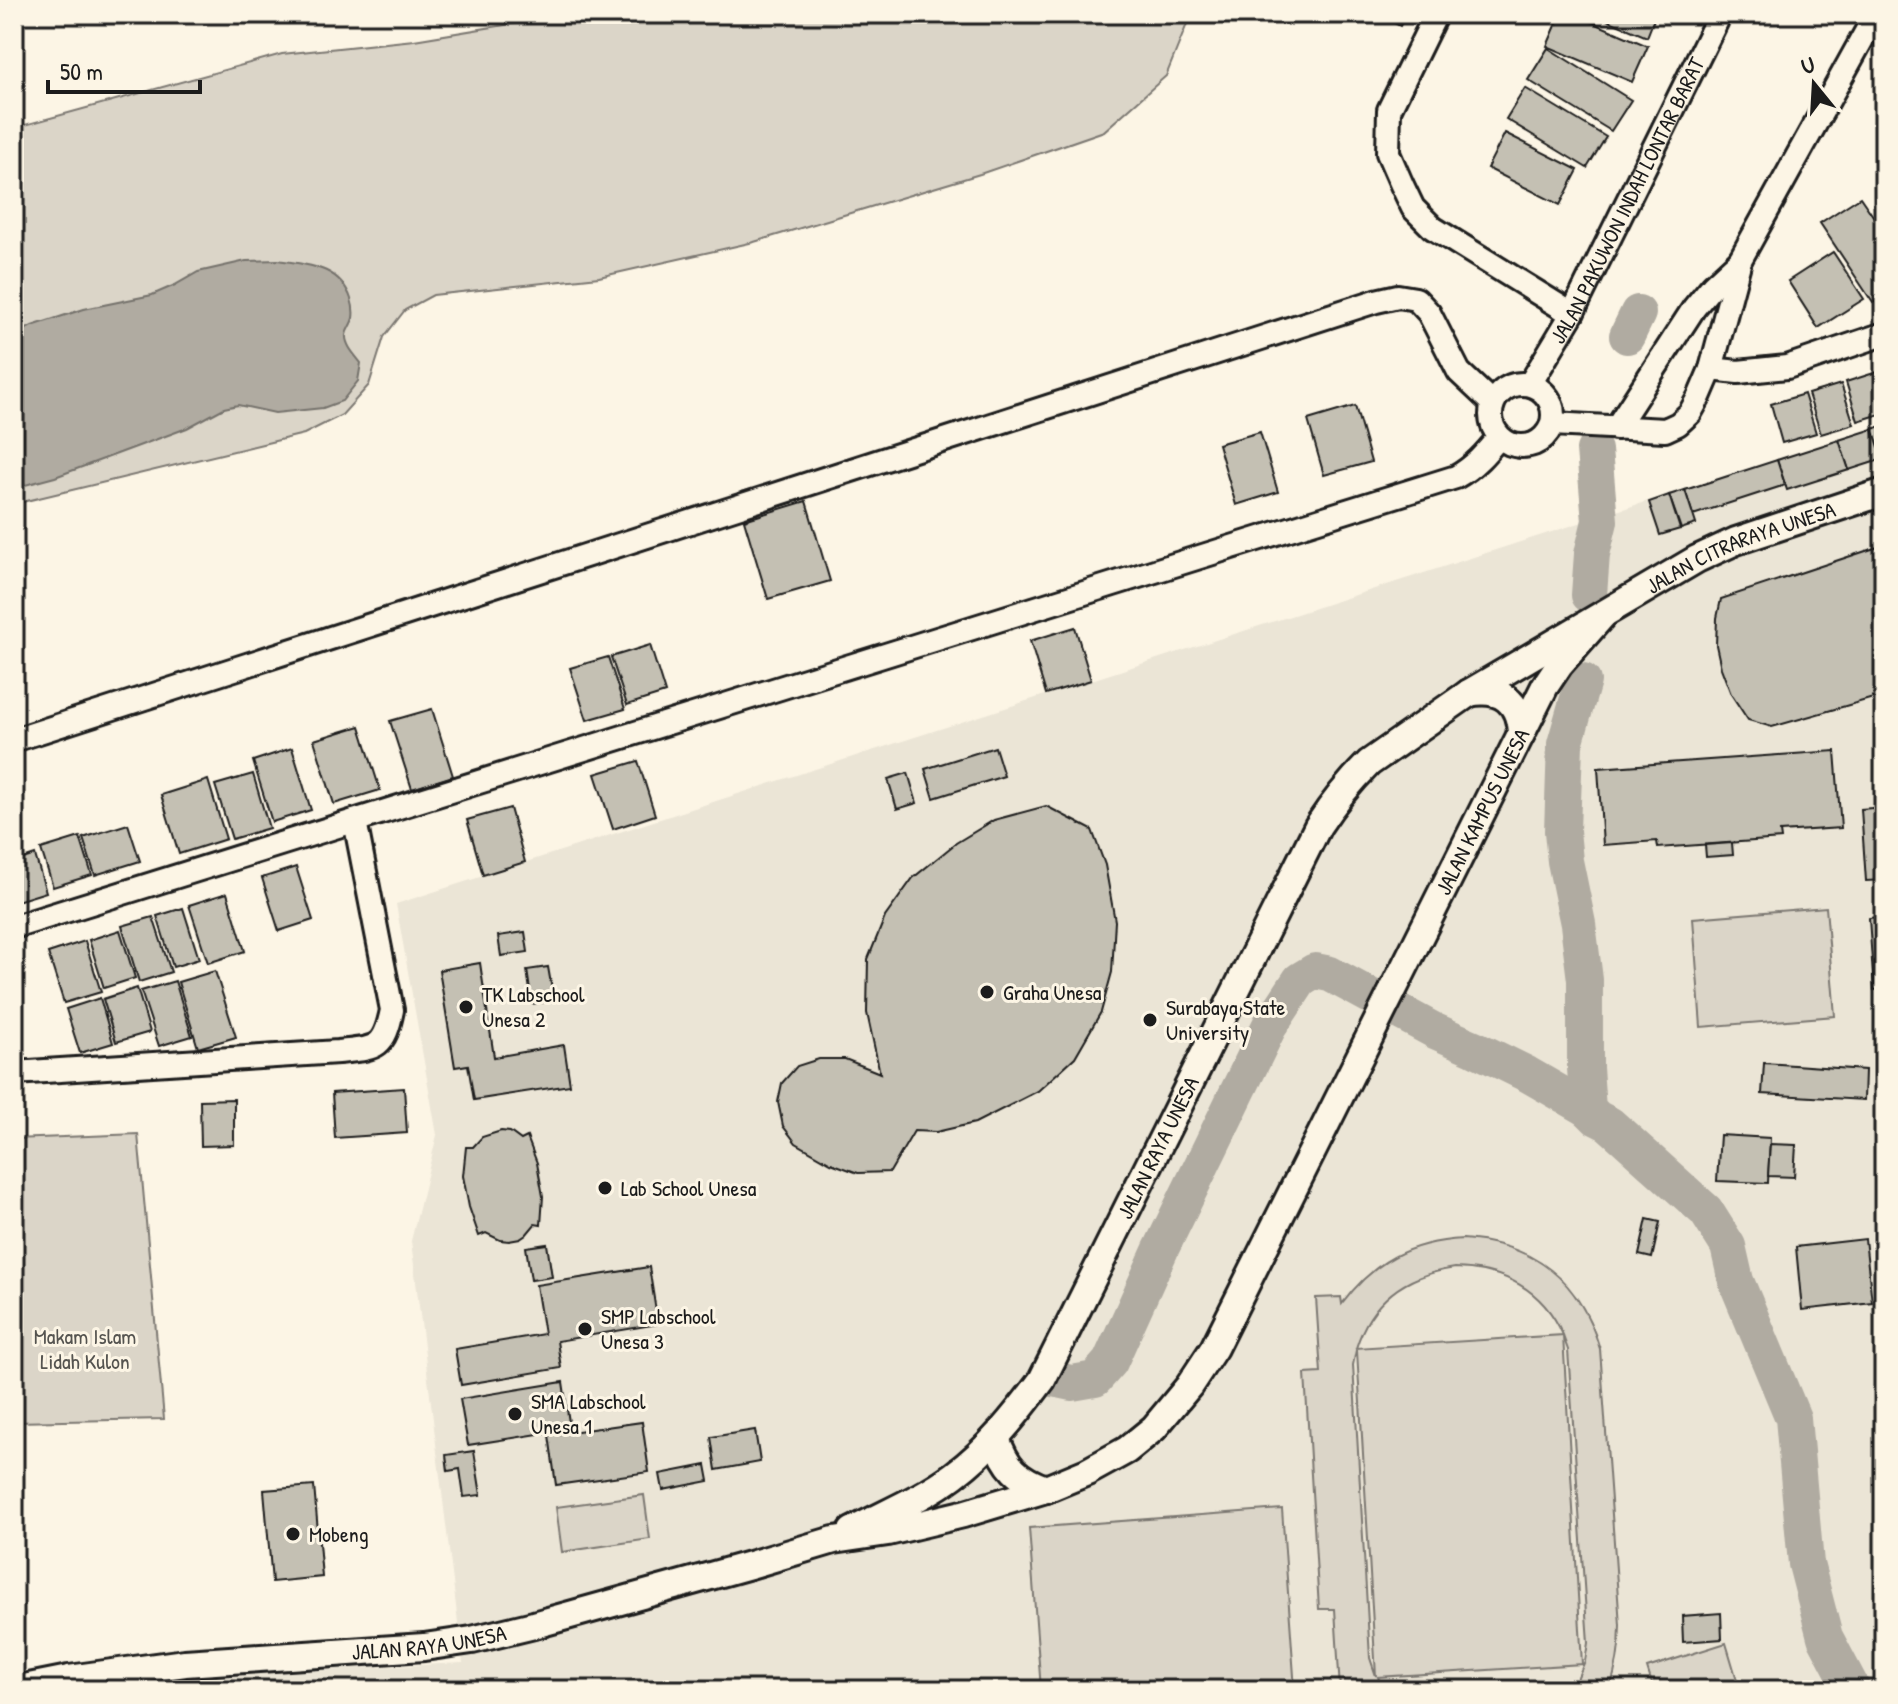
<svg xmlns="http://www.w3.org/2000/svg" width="1898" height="1704" viewBox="0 0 1898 1704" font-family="'Patrick Hand',sans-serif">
  <rect width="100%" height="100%" fill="#fcf5e5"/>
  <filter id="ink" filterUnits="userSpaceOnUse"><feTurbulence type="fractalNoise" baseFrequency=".0125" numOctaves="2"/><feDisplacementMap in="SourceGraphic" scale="16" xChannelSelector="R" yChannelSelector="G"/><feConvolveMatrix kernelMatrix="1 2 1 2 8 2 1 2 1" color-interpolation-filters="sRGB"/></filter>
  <g filter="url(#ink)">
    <path fill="#ebe5d6" d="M1884,425V1690H116L204,1675L463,1663L411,1241L437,1135L396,904Z"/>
    <g fill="#dbd5c8" stroke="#7c7872" stroke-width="2" fill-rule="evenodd">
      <path d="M571,14H1191L1166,76L1104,131L980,174L754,242L599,277L433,295L405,310L384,337L369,385L342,415L304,434L14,504V128L282,54L414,40Z"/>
      <path d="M1826,907L1835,1016L1701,1027L1693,918Z"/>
      <path d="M138,1134L164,1419L14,1422V1139Z"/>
      <path d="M1463,1239C1535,1244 1580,1280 1600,1349L1620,1625C1620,1648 1617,1669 1609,1690H1572L1585,1661L1588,1643L1568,1350L1563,1336L1582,1664L1378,1677L1383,1690H1340L1335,1609H1319L1305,1374L1321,1373L1316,1298L1341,1297L1342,1304C1374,1261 1410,1242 1463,1239ZM1455,1268C1503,1269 1543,1289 1563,1335L1356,1348C1371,1300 1406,1275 1455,1268ZM1356,1350L1357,1351L1376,1676L1370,1658L1353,1365Z"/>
      <path d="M644,1495L650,1539L562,1552L556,1507Z"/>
      <path d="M1282,1509L1295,1690H1041L1029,1528Z"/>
      <path d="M1726,1643L1740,1690H1654L1647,1668Z"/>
    </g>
    <path fill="#b0aba1" stroke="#75726c" stroke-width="2" d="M278,260C308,265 340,266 351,299C353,305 354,312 353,318C352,324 347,329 346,335C345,345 355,355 361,363L358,381L342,401L323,408L275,413L238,405L224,408L187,428L55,477L14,488V336L32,326L84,309L152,295L175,285L198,272L246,261Z"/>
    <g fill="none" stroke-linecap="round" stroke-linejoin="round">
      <g stroke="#b0aba1" stroke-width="36">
        <path d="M1627,336L1638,313"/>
        <path d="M1589,595L1592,554L1600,521L1594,450"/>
        <path d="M1583,681L1565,744L1562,831L1565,861L1578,924L1585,980V1068L1588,1109L1597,1118L1609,1124L1706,1211L1728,1246L1736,1281L1793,1418L1806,1564L1825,1637L1853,1690"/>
        <path d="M1053,1379L1072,1383L1095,1379L1110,1362L1161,1249L1269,1027L1300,980L1315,971L1330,974L1435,1031L1474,1048L1527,1074L1588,1109"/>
      </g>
    </g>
    <g fill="#c4c0b3" stroke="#1c1c1c" stroke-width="2">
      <path d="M1377,14H1406L1400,26Z"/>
      <path d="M1561,14H1573L1648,46L1632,82L1547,46Z"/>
      <path d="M1593,14H1656L1647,37Z"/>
      <path d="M1548,48L1631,100L1611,131L1528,80Z"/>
      <path d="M1525,88L1606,137L1587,168L1506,119Z"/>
      <path d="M1505,133L1578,170L1560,205L1487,168Z"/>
      <path d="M1860,197L1884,232V296L1873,303L1820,223Z"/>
      <path d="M1833,252L1864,299L1818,328L1788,281Z"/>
      <path d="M1877,372L1884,395V413L1858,421L1846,382Z"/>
      <path d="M1841,384L1854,424L1821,434L1808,394Z"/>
      <path d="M1804,394L1816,433L1782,443L1771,404Z"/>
      <path d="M1355,406L1371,462L1324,475L1308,420Z"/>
      <path d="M1884,425V452L1881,453L1873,429Z"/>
      <path d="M1873,429L1883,459L1849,470L1839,440Z"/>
      <path d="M1260,432L1278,492L1236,505L1218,444Z"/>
      <path d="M1839,440L1849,470L1787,490L1777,460Z"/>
      <path d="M1777,460L1785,485L1693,515L1685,490Z"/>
      <path d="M1685,490L1696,524L1681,529L1669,495Z"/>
      <path d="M1669,495L1680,529L1660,535L1649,502Z"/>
      <path d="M806,501L830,581L768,599L744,520Z"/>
      <path d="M1884,545V695L1772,727L1748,720L1731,694L1721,668L1716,645L1717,618L1721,599Z"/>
      <path d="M1075,627L1091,680L1046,694L1030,641Z"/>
      <path d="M650,645L665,693L627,705L611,657Z"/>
      <path d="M608,657L625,709L587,720L570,668Z"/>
      <path d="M432,709L453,776L412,789L390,721Z"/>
      <path d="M360,726L380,790L334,804L314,740Z"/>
      <path d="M995,747L1004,776L934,798L925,769Z"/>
      <path d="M292,748L311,810L272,822L253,761Z"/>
      <path d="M1835,751L1841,828L1780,832L1781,839L1658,848L1657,841L1603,845L1598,768Z"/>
      <path d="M638,761L655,815L613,829L595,774Z"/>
      <path d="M908,773L917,803L897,809L888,779Z"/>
      <path d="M253,774L269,828L232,839L215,785Z"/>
      <path d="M208,780L226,839L179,854L161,795Z"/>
      <path d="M1046,806L1092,830L1105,865L1115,921L1112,972L1101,1012L1075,1057L1038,1091L975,1123L936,1132L914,1131L890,1172L858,1173L831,1163L796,1143L783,1126L778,1102L782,1083L797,1066L819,1059H845L880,1073L867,1013L868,959L885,917L913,878L956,843L994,820Z"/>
      <path d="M1884,807V880L1866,881L1861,809Z"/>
      <path d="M510,808L525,862L483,875L467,820Z"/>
      <path d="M128,824L140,861L95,875L83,838Z"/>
      <path d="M80,837L92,875L53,887L41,849Z"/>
      <path d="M1732,843L1733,855L1706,857L1705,845Z"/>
      <path d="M35,855L46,892L14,902V862Z"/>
      <path d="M296,867L313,920L279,931L262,878Z"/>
      <path d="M227,893L245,951L208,963L189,905Z"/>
      <path d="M183,908L199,959L173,967L157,916Z"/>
      <path d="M1884,916V989L1874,990L1869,918Z"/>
      <path d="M153,917L171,972L139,982L122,926Z"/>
      <path d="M120,930L135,978L104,988L89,940Z"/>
      <path d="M525,932L528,952L501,956L498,936Z"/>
      <path d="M85,941L101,992L64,1003L48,953Z"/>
      <path d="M480,963L494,1057L564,1045L570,1085L474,1100L468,1065L455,1067L439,970Z"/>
      <path d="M548,967L554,1001L532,1004L527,970Z"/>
      <path d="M215,971L236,1037L198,1048L178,982Z"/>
      <path d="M175,981L192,1036L159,1046L141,991Z"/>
      <path d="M137,988L150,1032L116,1042L103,999Z"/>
      <path d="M100,998L113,1043L80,1053L66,1009Z"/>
      <path d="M1884,1016V1090H1882L1876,1017Z"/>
      <path d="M1764,1063L1865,1070L1864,1100L1762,1094Z"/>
      <path d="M404,1088L407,1133L335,1138L332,1093Z"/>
      <path d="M234,1099V1145L201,1146L200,1100Z"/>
      <path d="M501,1131L510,1132L521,1140L527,1137L537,1163L543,1196L541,1225L535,1224L526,1235L520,1239L509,1241L500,1240L486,1233L479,1236L469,1207L463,1176L466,1147H473L482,1137Z"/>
      <path d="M1720,1135L1770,1138L1768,1183L1717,1181Z"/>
      <path d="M1770,1144L1796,1145L1794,1177L1768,1176Z"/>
      <path d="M1647,1219L1660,1222L1652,1258L1639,1255Z"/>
      <path d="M1865,1239L1872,1302L1802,1310L1796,1247Z"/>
      <path d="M547,1244L552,1277L531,1280L526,1247Z"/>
      <path d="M649,1267L658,1324L557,1341L561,1368L461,1385L455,1349L544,1334L536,1285Z"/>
      <path d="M563,1382L570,1429L468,1445L460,1399Z"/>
      <path d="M642,1422L649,1472L556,1485L549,1435Z"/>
      <path d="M755,1430L760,1462L716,1470L711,1437Z"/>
      <path d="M474,1451L481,1495L464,1497L460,1469L448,1471L446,1455Z"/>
      <path d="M706,1465L709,1481L663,1490L660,1474Z"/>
      <path d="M314,1486L322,1577L272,1582L264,1490Z"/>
      <path d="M1721,1613L1722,1639L1683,1642L1682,1616Z"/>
    </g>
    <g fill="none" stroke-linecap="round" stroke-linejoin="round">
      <defs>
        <g id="minor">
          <path d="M1436,14L1389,110L1388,153L1402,185L1413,208L1433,228L1572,314"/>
          <path d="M1711,369L1738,372L1787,367L1884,334"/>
          <circle cx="1522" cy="415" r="31"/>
          <path id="s1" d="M1530,384L1572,314L1720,14"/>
          <path d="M1552,424L1665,430L1678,424L1690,413L1699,397L1711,369L1740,260L1876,14"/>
          <path d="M1616,428L1694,308L1713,285L1740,260"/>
          <path d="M14,740L1376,301L1398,296L1416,299L1429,313L1459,372L1492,403"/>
          <path d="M14,927L1456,477C1474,467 1486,453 1499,437"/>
          <path d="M14,1073L338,1052C376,1048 384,1050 392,1010L355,821"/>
        </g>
        <g id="major">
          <path d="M1469,693C1501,687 1520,701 1521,734"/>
          <path d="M996,1438C1006,1467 1017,1479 1046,1489"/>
          <path id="s2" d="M852,1531C886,1513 923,1498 954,1475C989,1449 1016,1415 1042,1380L1318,826C1333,803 1349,783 1369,763L1469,693L1697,559L1736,541L1884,492"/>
          <path id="s3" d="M14,1690L69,1679L185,1663L424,1647L472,1640L534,1625L750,1565L834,1540L888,1532L963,1514L1046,1489L1087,1472L1127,1450L1154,1428L1189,1386L1214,1348L1545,686L1559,665L1603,615"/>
        </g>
      </defs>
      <use href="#minor" stroke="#1c1c1c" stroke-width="28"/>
      <use href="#major" stroke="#1c1c1c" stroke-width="32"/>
      <use href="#minor" stroke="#fcf5e5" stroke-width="22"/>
      <use href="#major" stroke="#fcf5e5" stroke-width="26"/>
    </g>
  </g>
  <g fill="#1c1c1c" stroke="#fcf5e5" stroke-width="3">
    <circle cx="987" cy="992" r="8"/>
    <circle cx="466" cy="1007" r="8"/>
    <circle cx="1150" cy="1020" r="8"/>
    <circle cx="605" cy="1188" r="8"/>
    <circle cx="585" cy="1329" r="8"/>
    <circle cx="515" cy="1414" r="8"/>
    <circle cx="293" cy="1534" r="8"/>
  </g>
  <g text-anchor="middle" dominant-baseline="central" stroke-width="6" stroke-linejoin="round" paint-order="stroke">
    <g font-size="22" fill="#1c1c1c" stroke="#fcf5e5">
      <text stroke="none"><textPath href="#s1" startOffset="208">JALAN PAKUWON INDAH LONTAR BARAT</textPath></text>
      <text stroke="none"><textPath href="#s2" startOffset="1378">JALAN CITRARAYA UNESA</textPath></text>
      <text stroke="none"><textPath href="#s3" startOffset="1880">JALAN KAMPUS UNESA</textPath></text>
      <text stroke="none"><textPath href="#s2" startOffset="506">JALAN RAYA UNESA</textPath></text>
      <text stroke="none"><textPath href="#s3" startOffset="418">JALAN RAYA UNESA</textPath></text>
    </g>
    <g font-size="22" fill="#1c1c1c" stroke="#fcf5e5" text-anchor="start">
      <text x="1003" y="992">Graha Unesa</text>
      <text x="482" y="994">TK Labschool<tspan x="482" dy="25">Unesa 2</tspan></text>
      <text x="1166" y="1007">Surabaya State<tspan x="1166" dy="25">University</tspan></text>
      <text x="621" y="1188">Lab School Unesa</text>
      <text x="601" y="1316">SMP Labschool<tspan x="601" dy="25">Unesa 3</tspan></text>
      <text x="531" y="1401">SMA Labschool<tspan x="531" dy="25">Unesa 1</tspan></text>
      <text x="309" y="1534">Mobeng</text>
    </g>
    <g font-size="22" fill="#555450" stroke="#fcf5e5">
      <text x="85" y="1336">Makam Islam<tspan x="85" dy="25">Lidah Kulon</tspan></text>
    </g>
  </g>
  <rect width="1898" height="1704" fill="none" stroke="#fcf5e5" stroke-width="48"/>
  <rect x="24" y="24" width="1850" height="1656" fill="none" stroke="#1c1c1c" stroke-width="3" filter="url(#ink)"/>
  <g transform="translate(1814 84) rotate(342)" stroke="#fcf5e5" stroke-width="6" paint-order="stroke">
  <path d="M0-6L14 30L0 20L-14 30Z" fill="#1c1c1c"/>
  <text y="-12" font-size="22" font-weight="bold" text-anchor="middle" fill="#1c1c1c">U</text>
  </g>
  <path d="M48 80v12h152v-12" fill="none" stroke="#1c1c1c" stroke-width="4"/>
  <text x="60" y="80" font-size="24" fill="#1c1c1c" stroke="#fcf5e5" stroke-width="6" paint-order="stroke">50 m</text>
</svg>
